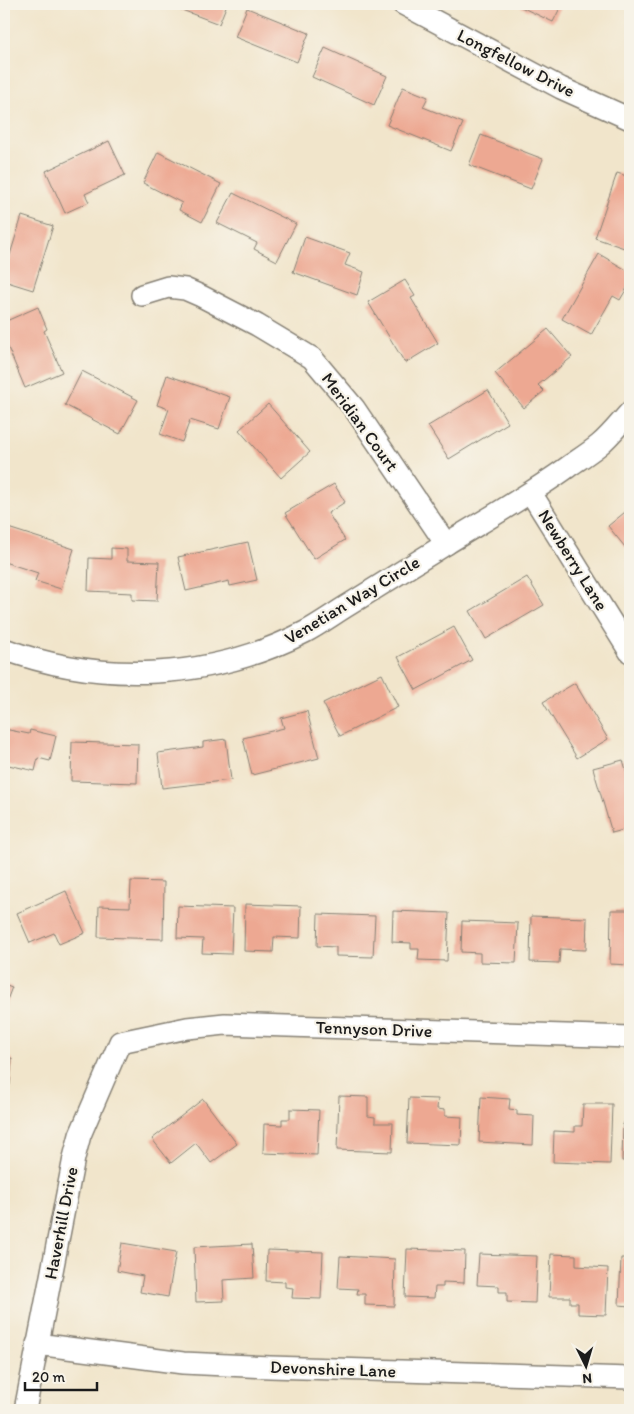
<svg xmlns="http://www.w3.org/2000/svg" width="634" height="1414" viewBox="0 0 634 1414" font-family="Itim,sans-serif">
  <rect width="100%" height="100%" fill="#f7f3e8"/>
  <filter id="ink" filterUnits="userSpaceOnUse"><feTurbulence type="fractalNoise" baseFrequency=".02" numOctaves="2"/><feDisplacementMap in="SourceGraphic" scale="10" xChannelSelector="R" yChannelSelector="G"/><feConvolveMatrix kernelMatrix="1 2 1 2 8 2 1 2 1" color-interpolation-filters="sRGB"/></filter>
  <filter id="wash" filterUnits="userSpaceOnUse"><feTurbulence type="fractalNoise" baseFrequency=".0096" numOctaves="4" result="noise"/><feDisplacementMap in="SourceGraphic" scale="20" xChannelSelector="R" yChannelSelector="G"/><feGaussianBlur stdDeviation="1.12" result="paint"/><feColorMatrix in="noise" values="0 0 0 0 0 0 0 0 0 0 0 0 0 0 0 0 0 1.4 0 .05"/><feComposite in="paint" operator="in"/></filter>
  <g filter="url(#wash)">
    <rect width="100%" height="100%" fill="#f1e5cb"/>
    <g id="blocks">
      <g fill="#eda892">
        <path d="M166,4H227L219,24Z"/>
        <path d="M522,4H562L553,22L521,7Z"/>
        <path d="M247,8L309,33L297,62L235,37Z"/>
        <path d="M325,48L387,76L374,105L312,77Z"/>
        <path d="M403,87L428,97L423,107L463,123L451,151L387,125Z"/>
        <path d="M481,135L543,159L531,189L469,165Z"/>
        <path d="M109,141L125,175L85,194L89,202L65,213L46,171Z"/>
        <path d="M158,152L221,184L202,222L179,210L182,203L143,183Z"/>
        <path d="M617,173L630,177V250L595,238Z"/>
        <path d="M233,193L296,224L277,261L254,249L257,243L217,223Z"/>
        <path d="M22,216L53,226L33,290L4,281V274Z"/>
        <path d="M305,237L350,253L345,265L364,272L357,295L293,272Z"/>
        <path d="M599,254L630,272V283L620,300L613,296L591,335L562,319Z"/>
        <path d="M405,280L415,296L411,298L438,343L405,363L368,302Z"/>
        <path d="M38,307L47,329L44,331L62,372L25,388L4,338V322Z"/>
        <path d="M548,329L572,357L538,385L544,391L524,408L495,373Z"/>
        <path d="M82,371L138,400L120,434L65,405Z"/>
        <path d="M167,375L230,397L219,429L190,420L182,442L160,434L169,409L157,405Z"/>
        <path d="M488,390L508,423L449,459L428,426Z"/>
        <path d="M268,404L310,452L281,478L239,430Z"/>
        <path d="M334,484L345,502L328,513L345,540L314,559L285,513Z"/>
        <path d="M630,508V543L625,547L608,526Z"/>
        <path d="M5,527L74,549L61,589L35,581L38,573L4,562Z"/>
        <path d="M248,542L257,580L230,586L229,581L186,591L178,557Z"/>
        <path d="M111,548L127,549V561L159,562L157,601L132,600V593L88,591L89,558L111,559Z"/>
        <path d="M527,577L544,605L486,639L470,611Z"/>
        <path d="M454,627L472,660L416,690L398,657Z"/>
        <path d="M382,674L398,707L340,736L323,703Z"/>
        <path d="M575,683L608,739L577,758L543,702Z"/>
        <path d="M307,711L319,758L252,775L243,738L284,728L281,718Z"/>
        <path d="M4,729L29,734L30,730L56,736L50,761L38,758L35,771L4,764Z"/>
        <path d="M226,739L231,780L162,788L158,753L203,747V742Z"/>
        <path d="M72,742L138,744L137,783L71,781Z"/>
        <path d="M623,760L630,783V828L612,833L593,768Z"/>
        <path d="M131,881L164,882L163,939L98,937L99,906L130,907Z"/>
        <path d="M66,891L85,933L59,944L54,933L30,943L17,913Z"/>
        <path d="M245,904L301,906L300,938L274,937L273,952L244,951Z"/>
        <path d="M178,906L233,908L231,954L202,953L203,939L177,938Z"/>
        <path d="M611,910H630V965L610,964Z"/>
        <path d="M393,911L449,913L447,961L418,960L419,949H411V943L392,942Z"/>
        <path d="M318,914L375,916L373,957L336,956V947L317,946Z"/>
        <path d="M531,916L587,918L586,950L560,949L559,963L530,962Z"/>
        <path d="M462,921L518,923L516,963L480,962V953L461,952Z"/>
        <path d="M4,984L12,987L4,1008Z"/>
        <path d="M4,1058H12L10,1085H4Z"/>
        <path d="M339,1096L368,1097V1116L375,1117V1123H393L392,1152L337,1150Z"/>
        <path d="M481,1097L510,1099L509,1109L517,1110V1115L534,1116L533,1145L479,1142Z"/>
        <path d="M409,1098L438,1099L437,1109L445,1110V1116L462,1117L461,1145L407,1143Z"/>
        <path d="M203,1099L237,1144L211,1163L196,1143L171,1163L152,1139Z"/>
        <path d="M583,1104H612L610,1164L553,1162L554,1131L575,1132V1126H582Z"/>
        <path d="M290,1109L319,1110L317,1155L263,1153L264,1124L282,1125V1119H290Z"/>
        <path d="M623,1123H630V1161H622Z"/>
        <path d="M122,1243L176,1252L168,1297L140,1292L143,1276L117,1271Z"/>
        <path d="M252,1244L254,1278L223,1280L224,1301L196,1302L194,1247Z"/>
        <path d="M407,1249L465,1251L464,1283L443,1282V1287H435L434,1298L405,1297Z"/>
        <path d="M267,1250L323,1252L321,1299L292,1298L293,1288L285,1287V1282L266,1281Z"/>
        <path d="M479,1254L537,1256L535,1303L507,1302V1292H499V1286L477,1285Z"/>
        <path d="M551,1254L576,1255V1266L608,1268L606,1315L578,1314V1303H570V1297H549Z"/>
        <path d="M340,1256L395,1259L394,1306L365,1305V1294H357L358,1289L338,1288Z"/>
        <path d="M621,1258H630V1306L619,1305Z"/>
        <path d="M119,1406L141,1409V1410H119Z"/>
      </g>
    </g>
  </g>
  <g filter="url(#ink)">
    <use href="#blocks" fill-opacity="0" stroke="#868074" stroke-width="1"/>
    <g fill="none" stroke-linecap="round" stroke-linejoin="round">
      <defs>
        <g id="minor">
          <path d="M403,4L561,88L630,119"/>
          <path d="M142,295L168,287L185,289L201,296L257,325L312,358L354,408L446,544"/>
          <path d="M531,493L630,652"/>
          <path d="M4,649C101,685 212,680 305,632C320,624 335,613 350,604C382,584 414,564 446,544C487,519 529,495 568,467C578,460 589,453 599,445C610,436 620,423 630,412"/>
          <path d="M37,1344L183,1363L270,1367L630,1378"/>
          <path d="M25,1410L74,1158L80,1135L120,1042L187,1028L225,1024L630,1037"/>
        </g>
      </defs>
      <use href="#minor" stroke="#868074" stroke-width="24"/>
      <use href="#minor" stroke="#fff" stroke-width="21"/>
    </g>
  </g>
  <g text-anchor="middle" dominant-baseline="central" stroke-width="4.5" stroke-linejoin="round" paint-order="stroke">
    <g font-size="18" fill="#1c1c1c" stroke="#f7f3e8">
      <text transform="translate(516 63) rotate(27)">Longfellow Drive</text>
      <text transform="translate(360 422) rotate(54)">Meridian Court</text>
      <text transform="translate(573 560) rotate(58)">Newberry Lane</text>
      <text transform="translate(352 600) rotate(-31)">Venetian Way Circle</text>
      <text transform="translate(374 1029) rotate(2)">Tennyson Drive</text>
      <text transform="translate(61 1223) rotate(-79)">Haverhill Drive</text>
      <text transform="translate(333 1369) rotate(2)">Devonshire Lane</text>
    </g>
  </g>
  <rect width="634" height="1414" fill="none" stroke="#f7f3e8" stroke-width="20"/>
  <g transform="translate(586 1366) rotate(175)" stroke="#f7f3e8" stroke-width="4" paint-order="stroke">
  <path d="M0-4L9 19L0 12L-9 19Z" fill="#1c1c1c"/>
  <text y="-8" font-size="14" font-weight="bold" text-anchor="middle" fill="#1c1c1c">N</text>
  </g>
  <path d="M25 1382v8h72v-8" fill="none" stroke="#1c1c1c" stroke-width="2.5"/>
  <text x="32" y="1382" font-size="15" fill="#1c1c1c" stroke="#f7f3e8" stroke-width="4" paint-order="stroke">20 m</text>
</svg>
